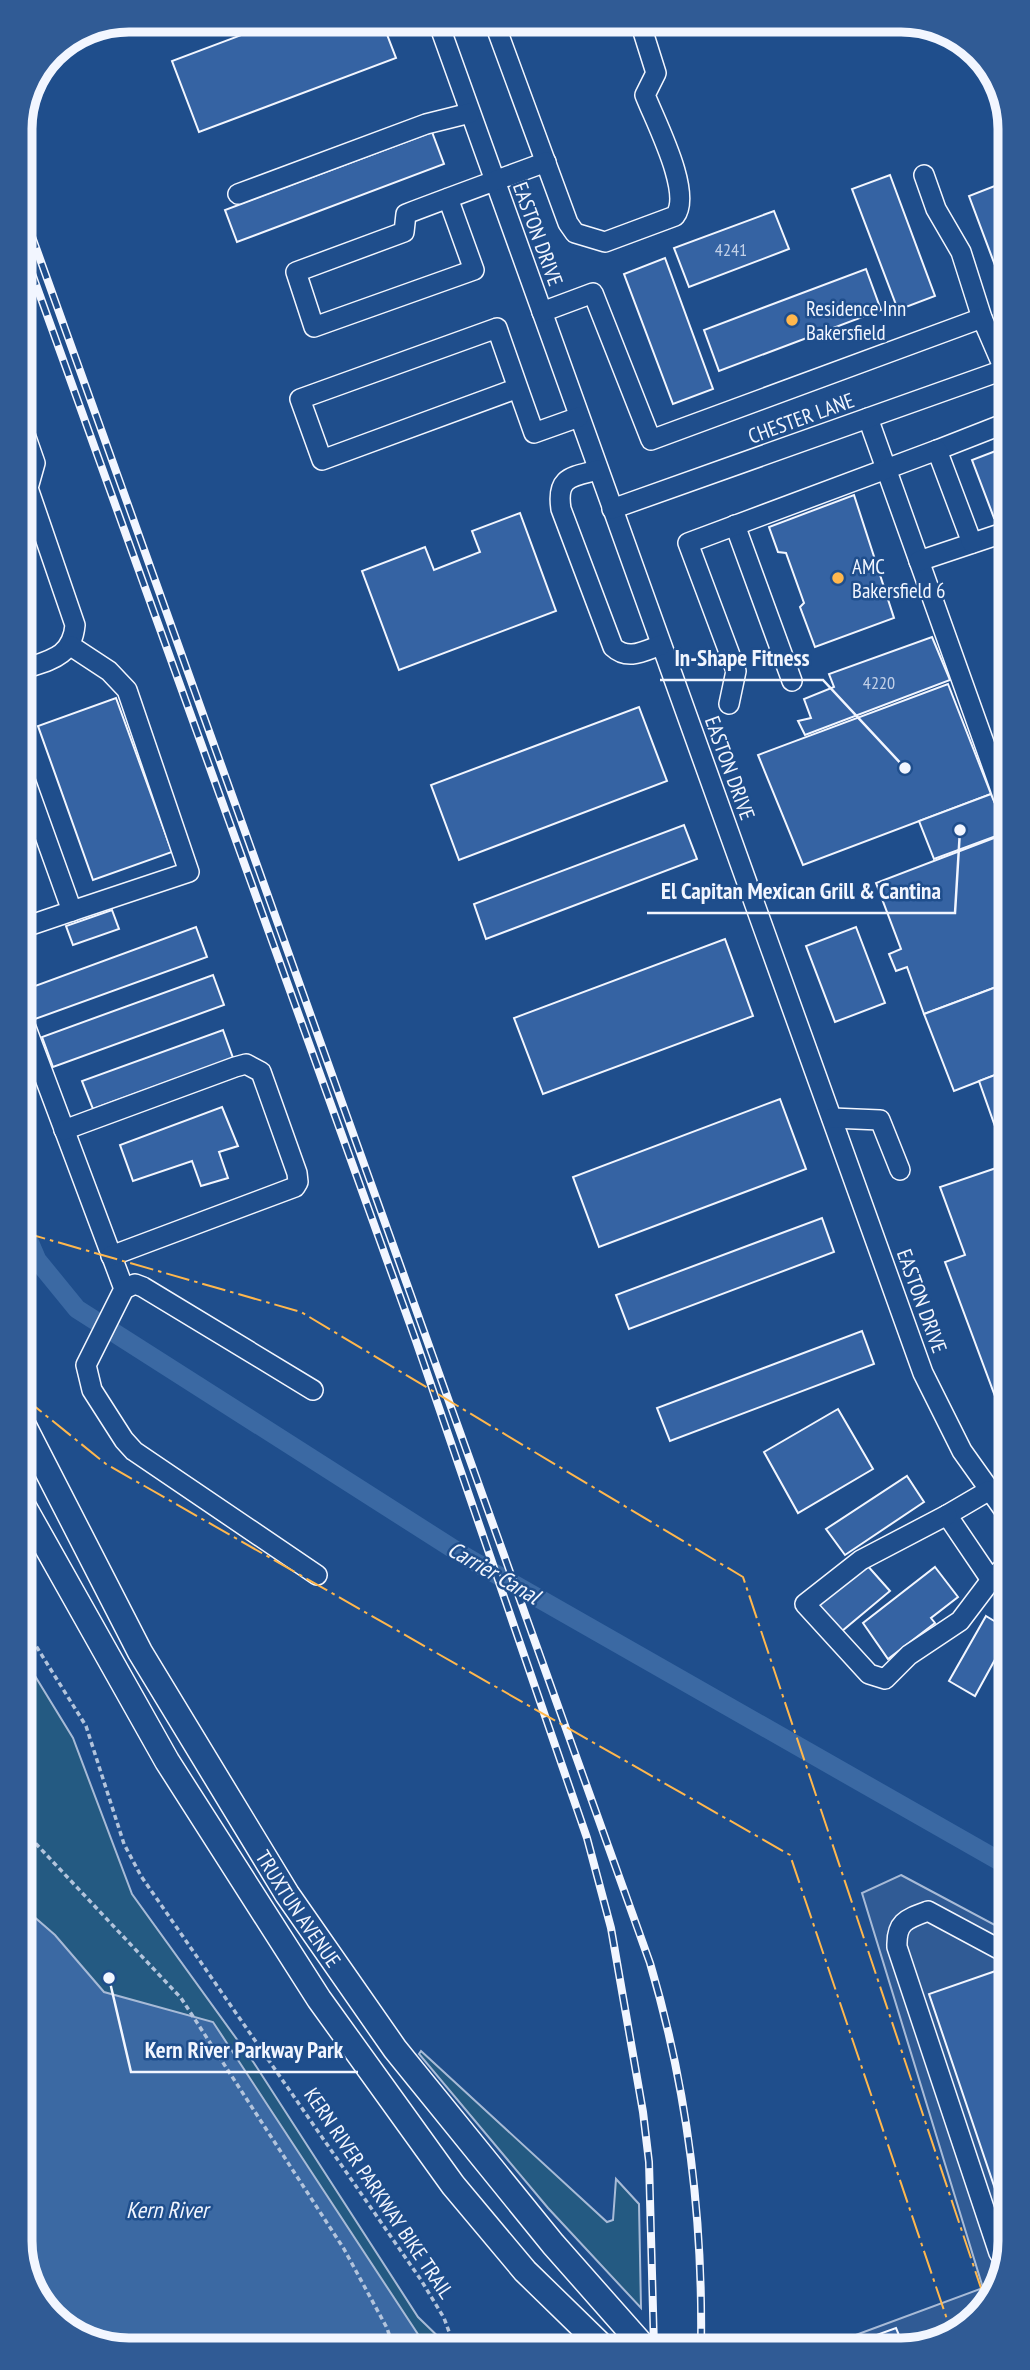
<svg xmlns="http://www.w3.org/2000/svg" width="1030" height="2370" viewBox="0 0 1030 2370" font-family="'PT Sans Narrow',sans-serif">
  <rect width="100%" height="100%" fill="#1f4e8c"/>
  <g fill="#245a82" stroke="#a8bbd7" stroke-width="2">
    <path d="M24,1658L73,1738L132,1894L254,2063L418,2317L450,2348L121,2350L62,2328L25,2277Z"/>
    <path d="M421,2051L607,2222L613,2220L616,2179L639,2204L641,2308L548,2208L419,2054Z"/>
  </g>
  <path fill="#305b95" stroke="#a8bbd7" stroke-width="2" d="M901,1875L1010,1933L1011,2242L992,2303L937,2345L826,2346L983,2288L862,1893Z"/>
  <path fill="#3b69a3" stroke="#a8bbd7" stroke-width="2" d="M24,1908L55,1935L104,1992L213,2022L427,2348L121,2350L62,2328L25,2277Z"/>
  <g fill="none" stroke-linecap="round" stroke-linejoin="round">
    <path stroke="#3b69a3" stroke-width="19" d="M22,1225L37,1260L77,1309L466,1557L1010,1867"/>
  </g>
  <g fill="#3563a3" stroke="#f2f6ff" stroke-width="2">
    <path d="M284,19H381L396,58L199,132L172,61Z"/>
    <path d="M432,132L444,164L237,242L225,210Z"/>
    <path d="M890,175L935,296L898,310L852,189Z"/>
    <path d="M1005,182V292L969,196Z"/>
    <path d="M774,211L789,249L689,287L674,248Z"/>
    <path d="M665,258L713,389L673,404L624,274Z"/>
    <path d="M866,269L881,310L719,371L704,330Z"/>
    <path d="M1006,447V513L994,518L972,460Z"/>
    <path d="M854,495L894,618L815,647L800,607L804,603L786,553L778,552L769,527Z"/>
    <path d="M520,513L556,611L399,670L362,571L425,547L434,570L480,552L472,531Z"/>
    <path d="M932,637L950,680L805,735L798,721L811,718L804,699L834,687L829,674Z"/>
    <path d="M948,684L991,794L803,865L758,755Z"/>
    <path d="M116,698L172,852L93,880L38,726Z"/>
    <path d="M639,707L667,781L459,860L431,785Z"/>
    <path d="M991,794L1007,832L934,859L919,821Z"/>
    <path d="M684,825L697,859L486,939L474,904Z"/>
    <path d="M1007,833V983L924,1014L907,967L896,971L889,954L901,949L876,883Z"/>
    <path d="M112,910L119,929L73,945L66,926Z"/>
    <path d="M196,927L207,957L35,1019L24,990Z"/>
    <path d="M856,927L885,1003L835,1022L806,946Z"/>
    <path d="M725,939L753,1016L543,1094L514,1018Z"/>
    <path d="M213,975L224,1005L53,1067L42,1037Z"/>
    <path d="M1007,983L1008,1070L954,1091L924,1014Z"/>
    <path d="M223,1030L233,1058L93,1109L82,1081Z"/>
    <path d="M1008,1070V1163L979,1081Z"/>
    <path d="M780,1099L806,1169L599,1247L573,1177Z"/>
    <path d="M222,1107L238,1146L219,1152L228,1178L201,1186L192,1161L133,1181L120,1145Z"/>
    <path d="M1008,1164L1009,1431H1008L945,1262L965,1255L940,1187Z"/>
    <path d="M822,1218L834,1252L629,1329L616,1295Z"/>
    <path d="M862,1331L874,1364L670,1441L657,1408Z"/>
    <path d="M838,1409L873,1469L798,1513L764,1452Z"/>
    <path d="M907,1476L924,1502L845,1555L826,1529Z"/>
    <path d="M866,1564L890,1591L836,1636L812,1607Z"/>
    <path d="M935,1567L958,1597L931,1618L935,1623L888,1659L863,1623Z"/>
    <path d="M986,1616L1009,1630V1634L975,1696L949,1681Z"/>
    <path d="M1010,1966L1011,2236L929,1994Z"/>
    <path d="M896,2328L903,2345H849Z"/>
  </g>
  <g fill="none" stroke-linecap="round" stroke-linejoin="round">
    <defs>
      <g id="minor">
        <path d="M437,19L923,1373L962,1451L1009,1517"/>
        <path d="M493,19L568,223L575,233L605,242L675,216C693,193 655,121 645,95L656,73L639,19"/>
        <path d="M828,19L838,24L851,19"/>
        <path d="M924,175L936,209L961,252L982,318"/>
        <path d="M238,194L426,124L470,113"/>
        <path d="M448,198L474,270L314,327L296,272L404,232L406,214C453,196 500,179 546,162"/>
        <path d="M542,312L593,293L651,440L982,318L1004,369"/>
        <path d="M518,388L497,328L300,399L322,460L518,388L534,433L579,417"/>
        <path d="M868,418L1007,807"/>
        <path d="M20,420L35,463L28,488L75,625C72,658 49,660 21,670"/>
        <path d="M937,450L1006,423"/>
        <path d="M598,470C572,477 556,476 561,509L613,647C628,661 644,651 661,645"/>
        <path d="M612,509L1006,369"/>
        <path d="M735,525L792,681"/>
        <path d="M919,561L1006,532"/>
        <path d="M71,646L109,671L127,690L189,872L72,911"/>
        <path d="M729,704L736,671L688,543L937,450L972,543"/>
        <path d="M21,769L72,911L22,928"/>
        <path d="M22,1017L124,1289L86,1365L92,1390L124,1440L134,1451L317,1575"/>
        <path d="M832,1118L880,1120L900,1170"/>
        <path d="M64,1130L235,1067L246,1064L261,1072L297,1173L298,1182L295,1187L111,1256"/>
        <path d="M124,1289L135,1284L143,1287L313,1390"/>
        <path d="M988,1491L947,1515L991,1580L1009,1562"/>
        <path d="M947,1515L861,1560L805,1604L869,1674L885,1679L909,1655L960,1621L991,1580"/>
        <path d="M1006,2257L999,2253L897,1947C896,1922 906,1919 928,1911L1010,1955"/>
      </g>
      <g id="major">
        <path id="s1" d="M23,1424L140,1652L287,1894L395,2049L553,2244L644,2347"/>
        <path d="M23,1505L167,1761L319,1999L453,2185L525,2271L603,2347"/>
      </g>
    </defs>
    <use href="#minor" stroke="#f2f6ff" stroke-width="22"/>
    <use href="#major" stroke="#f2f6ff" stroke-width="27"/>
    <g stroke="#b3c4dc" stroke-width="3.5" stroke-dasharray="5 3.5" stroke-linecap="butt">
      <path d="M23,1625L86,1726L124,1844L141,1876L421,2280L444,2318L455,2348"/>
      <path d="M24,1831L181,1998L344,2249L387,2328L394,2349"/>
    </g>
    <use href="#minor" stroke="#1f4e8c" stroke-width="19"/>
    <use href="#major" stroke="#1f4e8c" stroke-width="24"/>
    <defs>
      <g id="rail">
        <path d="M20,203L650,1963C687,2088 703,2216 701,2346"/>
        <path d="M20,240L416,1341L587,1838L611,1928L643,2112L649,2162L654,2347"/>
      </g>
    </defs>
    <use href="#rail" stroke="#f2f6ff" stroke-width="8"/>
    <use href="#rail" stroke="#1f4e8c" stroke-width="5" stroke-dasharray="16" stroke-linecap="butt"/>
    <g stroke="#ffb74d" stroke-width="2" stroke-dasharray="24 5 3.5 5" stroke-linecap="butt">
      <path d="M22,1232L301,1312L743,1577L987,2306"/>
      <path d="M23,1397L106,1464L790,1855L952,2334"/>
    </g>
  </g>
  <g fill="#ffb74d" stroke="#1f4e8c" stroke-width="2.5">
    <circle cx="792" cy="320" r="7"/>
    <circle cx="838" cy="578" r="7"/>
  </g>
  <g text-anchor="middle" dominant-baseline="central" stroke-width="5" stroke-linejoin="round" paint-order="stroke">
    <g font-size="18" fill="#c3d1e8">
      <text x="731" y="249">4241</text>
      <text x="879" y="682">4220</text>
    </g>
    <g font-size="21" fill="#f2f6ff" stroke="#1f4e8c">
      <text transform="translate(538 234) rotate(70)">EASTON DRIVE</text>
      <text transform="translate(801 418) rotate(-20)">CHESTER LANE</text>
      <text transform="translate(730 768) rotate(70)">EASTON DRIVE</text>
      <text transform="translate(922 1301) rotate(70)">EASTON DRIVE</text>
      <text stroke="none"><textPath href="#s1" startOffset="558">TRUXTUN AVENUE</textPath></text>
      <text transform="translate(379 2193) rotate(56)">KERN RIVER PARKWAY BIKE TRAIL</text>
    </g>
    <g font-size="21" fill="#f2f6ff" stroke="#1f4e8c" text-anchor="start">
      <text x="806" y="308">Residence Inn<tspan x="806" dy="24">Bakersfield</tspan></text>
      <text x="852" y="566">AMC<tspan x="852" dy="24">Bakersfield 6</tspan></text>
    </g>
    <g font-size="23" font-style="italic" fill="#f2f6ff" stroke="#1f4e8c">
      <text transform="translate(494 1572) rotate(30)">Carrier Canal</text>
      <text x="167" y="2209">Kern River</text>
    </g>
  </g>
  <path d="M0 0H1030V2370H0ZM129 32H901A97 97 0 0 1 998 129V2241A97 97 0 0 1 901 2338H129A97 97 0 0 1 32 2241V129A97 97 0 0 1 129 32Z" fill="#305b95" fill-rule="evenodd"/>
  <path fill="none" stroke="#f2f6ff" stroke-width="9" d="M129 32H901A97 97 0 0 1 998 129V2241A97 97 0 0 1 901 2338H129A97 97 0 0 1 32 2241V129A97 97 0 0 1 129 32Z"/>
  <path fill="none" stroke="#f2f6ff" stroke-width="2.5" d="M905 768L823 680H660M960 830L955 913H647M109 1978L131 2072H358"/>
  <g fill="#f2f6ff" stroke="#1f4e8c" stroke-width="2.5">
    <circle cx="905" cy="768" r="7"/>
    <circle cx="960" cy="830" r="7"/>
    <circle cx="109" cy="1978" r="7"/>
  </g>
  <g font-size="23" text-anchor="middle" font-weight="bold" fill="#f2f6ff" stroke="#1f4e8c" stroke-width="5" stroke-linejoin="round" paint-order="stroke">
    <text x="742" y="666">In-Shape Fitness</text>
    <text x="801" y="899">El Capitan Mexican Grill &amp; Cantina</text>
    <text x="244" y="2058">Kern River Parkway Park</text>
  </g>
</svg>
